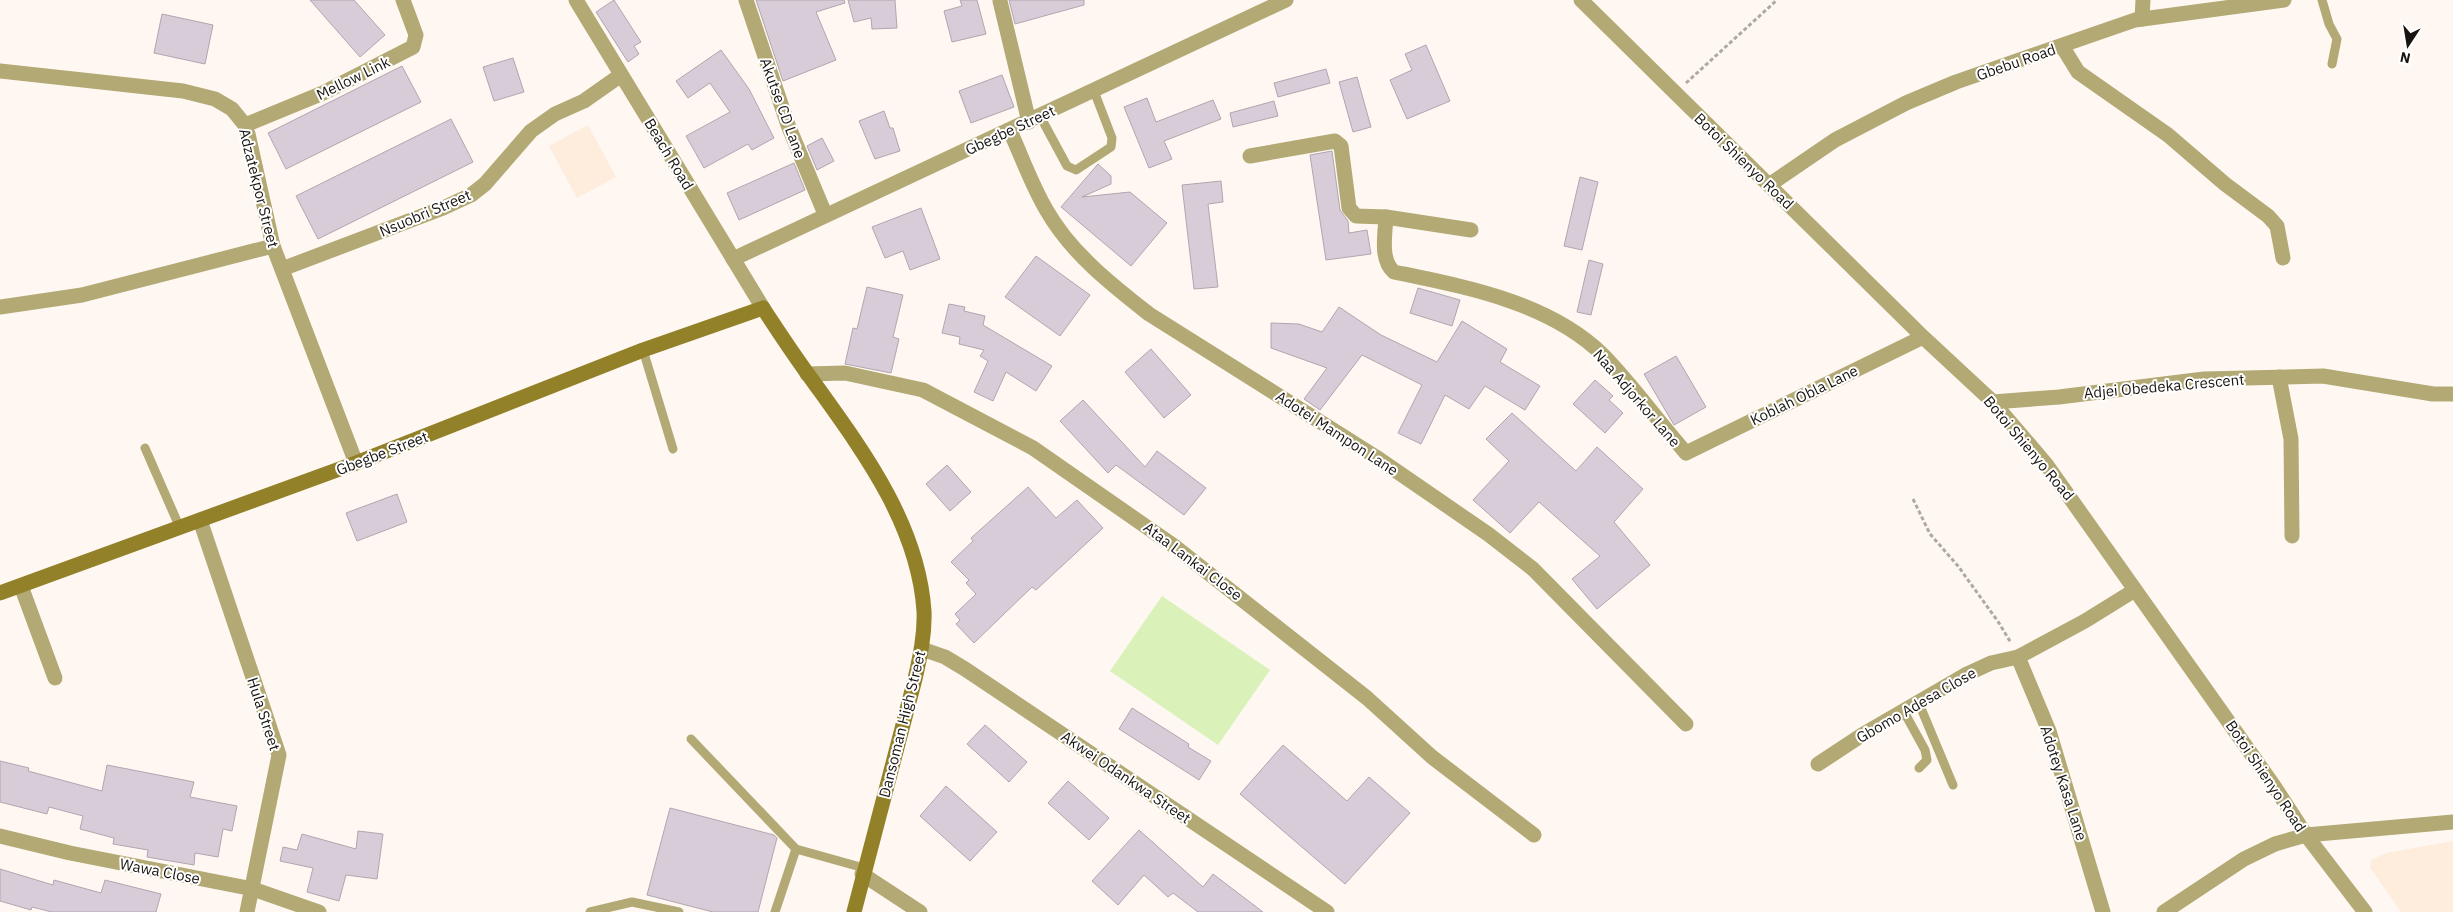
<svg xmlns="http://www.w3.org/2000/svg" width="2453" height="912" viewBox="0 0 2453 912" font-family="'IBM Plex Sans',sans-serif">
  <rect width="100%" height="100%" fill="#fff8f2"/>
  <g fill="#feecdd">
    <path d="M588,125L616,177L577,198L549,146Z"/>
    <path d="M2453,841V912H2401L2370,867L2371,860L2386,853Z"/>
  </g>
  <path fill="#daf1ba" d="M1162,596L1270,670L1218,745L1110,671Z"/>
  <g fill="#d7ccd7" stroke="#b0a6b0">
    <path d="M310,0H354L385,35L360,57Z"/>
    <path d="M614,0L641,42L634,46L639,54L628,62L596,12Z"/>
    <path d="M756,0H844L845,3L816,12L836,60L783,81Z"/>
    <path d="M848,0H895L897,28L872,29L871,18L854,22Z"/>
    <path d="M960,0H977L986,34L952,42L944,11L962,6Z"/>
    <path d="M1009,0H1084V5L1015,24Z"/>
    <path d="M162,14L213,25L205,64L154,53Z"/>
    <path d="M1426,45L1450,101L1407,119L1390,80L1412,70L1405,54Z"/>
    <path d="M721,50L749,89L774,138L752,150L748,144L704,168L686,136L730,112L710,83L688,98L676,81Z"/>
    <path d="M513,58L524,92L494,101L483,67Z"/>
    <path d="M402,66L421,102L286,169L268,133Z"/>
    <path d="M1326,69L1330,83L1278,97L1274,83Z"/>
    <path d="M1002,75L1014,107L971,123L959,91Z"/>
    <path d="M1357,77L1371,127L1353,132L1339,82Z"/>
    <path d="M1147,98L1156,122L1213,100L1221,119L1164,141L1172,159L1149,168L1124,107Z"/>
    <path d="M1274,101L1278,116L1233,127L1230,113Z"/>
    <path d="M884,111L890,128H893L900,151L875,159L859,121Z"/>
    <path d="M451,119L473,162L318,239L296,196Z"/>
    <path d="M822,138L834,161L817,170L807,146Z"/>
    <path d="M1332,151L1340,210L1348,221L1349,233L1367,230L1371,254L1326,260L1310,155Z"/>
    <path d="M794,163L805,190L739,220L727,193Z"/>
    <path d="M1098,164L1111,176V184L1082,197L1130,192L1167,223L1131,266L1061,207Z"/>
    <path d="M1580,177L1598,182L1582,250L1564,246Z"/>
    <path d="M1221,181L1223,202L1208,204L1218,287L1194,289L1182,185Z"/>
    <path d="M921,208L940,259L910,270L903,251L885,258L872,227Z"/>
    <path d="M1036,256L1090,295L1060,336L1005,297Z"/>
    <path d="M1589,260L1603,264L1591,315L1577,312Z"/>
    <path d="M867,287L903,295L893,337L899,339L891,373L845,364L853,328L857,329Z"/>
    <path d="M1418,288L1460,300L1452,326L1410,313Z"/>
    <path d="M949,304L965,307L964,311L985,316L983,325L1052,366L1036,391L1006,372L993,401L974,392L988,361L980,356L984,350L959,344L960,337L942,333Z"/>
    <path d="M1339,307L1381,335L1437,362L1462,321L1507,349L1500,362L1540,386L1525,410L1485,386L1469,409L1445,395L1421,444L1398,433L1422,385L1362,355L1320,410L1304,399L1327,368L1271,348V323L1299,324L1322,332Z"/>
    <path d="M1151,349L1191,395L1164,418L1125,372Z"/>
    <path d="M1676,356L1706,407L1674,425L1644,374Z"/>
    <path d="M1595,380L1613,396L1609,400L1623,413L1605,433L1573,404Z"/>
    <path d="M1083,400L1145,467L1157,451L1206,488L1184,515L1116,465L1108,473L1060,421Z"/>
    <path d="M1512,413L1576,471L1597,447L1643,489L1614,522L1650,565L1597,609L1572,579L1600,556L1539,502L1510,533L1473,500L1509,461L1486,439Z"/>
    <path d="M947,465L971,492L950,511L926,484Z"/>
    <path d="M1028,487L1056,518L1077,500L1103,528L1036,590L1032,587L974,643L956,624L960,620L955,614L976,594L966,583L969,580L951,562L973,541L971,538Z"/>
    <path d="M397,494L407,522L357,541L346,513Z"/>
    <path d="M1132,708L1189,744L1188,747L1211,761L1199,780L1119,729Z"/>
    <path d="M985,725L1027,762L1009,782L967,744Z"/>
    <path d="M1283,745L1347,801L1369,777L1410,813L1345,884L1240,794Z"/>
    <path d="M0,761L29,768L28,771L102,791L107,765L194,782L190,797L237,806L232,831L223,829L218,857L195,853L194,865L147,857L148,850L113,844L114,838L80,829L83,816L49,807L47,814L0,802Z"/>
    <path d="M1068,781L1109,818L1089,840L1048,803Z"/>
    <path d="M946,786L997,832L970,861L920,816Z"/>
    <path d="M670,808L774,835L777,838L758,912H713L647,895Z"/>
    <path d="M1139,830L1203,887L1213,874L1263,912H1198L1173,893L1168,897L1144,875L1118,905L1092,881Z"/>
    <path d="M358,831L383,834L377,879L346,875L339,901L307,892L313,868L280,861L283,847L297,850L302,834L356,849Z"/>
    <path d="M0,869L53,885L54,880L101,893L105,880L161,894L156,912H52L32,907L31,910L0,901Z"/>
  </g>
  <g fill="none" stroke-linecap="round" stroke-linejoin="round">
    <g stroke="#afa9a4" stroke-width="3" stroke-dasharray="4 2.5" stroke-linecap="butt">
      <path d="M1686,83L1777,0"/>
      <path d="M1913,499L1930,534L1958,566L1999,623L2011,643"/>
    </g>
    <g stroke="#b3a975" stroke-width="9">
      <path d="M2322,0L2329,24L2337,39L2332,64"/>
      <path d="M1040,116L1067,166L1076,170L1111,147L1112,138L1094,91"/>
      <path d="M643,350L673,449"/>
      <path d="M145,448L180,528"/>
      <path d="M1918,701L1953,785"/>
      <path d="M1903,710L1925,750L1927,760L1919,768"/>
      <path d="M691,739L796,849L864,868"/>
      <path d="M590,912L632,902L679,912"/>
      <path d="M775,912L796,849"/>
    </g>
    <g stroke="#b3a975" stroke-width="15">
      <path d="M576,0L763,308"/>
      <path d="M746,0L788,125L825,214"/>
      <path d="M1581,0L1923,337L1993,402L2046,464L2274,786L2306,835L2365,912"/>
      <path d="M1000,1L1029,122"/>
      <path d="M2142,19L2143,0"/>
      <path d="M2062,46L2078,72L2168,135L2225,184L2268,216L2277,226L2283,258"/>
      <path d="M0,71L183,91L215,99L232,109L245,125L248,134L273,246L356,463"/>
      <path d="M245,125L323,93L413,47L416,35L403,0"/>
      <path d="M1010,131C1022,157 1032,186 1047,211C1071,253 1112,285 1149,314L1376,457L1488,534L1533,569L1686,724"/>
      <path d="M1250,156L1335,141L1341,146L1349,208L1356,216L1386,217C1385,235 1380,260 1394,272C1466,287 1549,302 1603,355C1633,386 1658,421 1686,453L1923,337"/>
      <path d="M1769,185L1835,140L1906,103L1956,82L2135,20L2284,0"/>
      <path d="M1386,217L1471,230"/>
      <path d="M733,259L1286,0"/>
      <path d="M282,269L443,208L471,195L485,184L531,131L555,114L584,101L621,75"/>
      <path d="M0,307L82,295L273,246"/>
      <path d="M807,374L845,373L923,390L1033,448L1174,546L1367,698L1432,757L1534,835"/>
      <path d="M2279,377L2291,439L2292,536"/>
      <path d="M1993,402L2059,397L2204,379L2323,376L2433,394H2453"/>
      <path d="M200,520L279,755L247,912"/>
      <path d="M21,586L55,678"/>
      <path d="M922,649L945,657L965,669L1327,912"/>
      <path d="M2018,657L2049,731L2103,912"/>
      <path d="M1818,764L1862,735L1967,674L1991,663L2018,657L2085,621L2135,590"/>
      <path d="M0,836L70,853L253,889L319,912"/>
      <path d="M862,874L920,912"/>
      <path d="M2164,912L2244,859L2275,844L2306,835L2453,822"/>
    </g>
    <path stroke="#928129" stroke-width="15" d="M0,593L356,463L643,350L763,308C778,331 794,355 810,377C860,447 918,522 924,611C925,634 920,657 915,679L854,912"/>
  </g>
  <g text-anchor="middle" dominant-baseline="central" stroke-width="4" stroke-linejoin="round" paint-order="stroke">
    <g font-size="15" fill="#181511" stroke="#fff">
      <text transform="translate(2016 62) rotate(-19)">Gbebu Road</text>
      <text transform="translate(353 78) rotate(-26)">Mellow Link</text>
      <text transform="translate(783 108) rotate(70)">Akutse CD Lane</text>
      <text transform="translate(1010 130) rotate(-25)">Gbegbe Street</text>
      <text transform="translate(669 154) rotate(59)">Beach Road</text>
      <text transform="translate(1744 161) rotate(44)">Botoi Shienyo Road</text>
      <text transform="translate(259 188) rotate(76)">Adzatekpor Street</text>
      <text transform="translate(425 213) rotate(-23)">Nsuobri Street</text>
      <text transform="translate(2164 386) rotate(-5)">Adjei Obedeka Crescent</text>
      <text transform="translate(1804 395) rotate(-26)">Koblah Obla Lane</text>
      <text transform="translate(1637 398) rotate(49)">Naa Adjorkor Lane</text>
      <text transform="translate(1337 433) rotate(33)">Adotei Mampon Lane</text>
      <text transform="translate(2029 448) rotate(50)">Botoi Shienyo Road</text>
      <text transform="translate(382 453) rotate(-21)">Gbegbe Street</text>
      <text transform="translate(1193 561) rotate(37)">Ataa Lankai Close</text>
      <text transform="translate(1916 705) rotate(-30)">Gbomo Adesa Close</text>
      <text transform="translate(264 714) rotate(72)">Hula Street</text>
      <text transform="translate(902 724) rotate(-76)">Dansoman High Street</text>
      <text transform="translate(2266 776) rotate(56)">Botoi Shienyo Road</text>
      <text transform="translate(1126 777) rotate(34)">Akwei Odankwa Street</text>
      <text transform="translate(2064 783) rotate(72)">Adotey Kasa Lane</text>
      <text transform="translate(160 871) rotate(11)">Wawa Close</text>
    </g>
  </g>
  <g transform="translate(2408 45) rotate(192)" stroke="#ffffff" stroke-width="4" paint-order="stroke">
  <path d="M0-4L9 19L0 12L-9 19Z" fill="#181511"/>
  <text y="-8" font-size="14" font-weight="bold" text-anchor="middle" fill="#181511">N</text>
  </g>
</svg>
